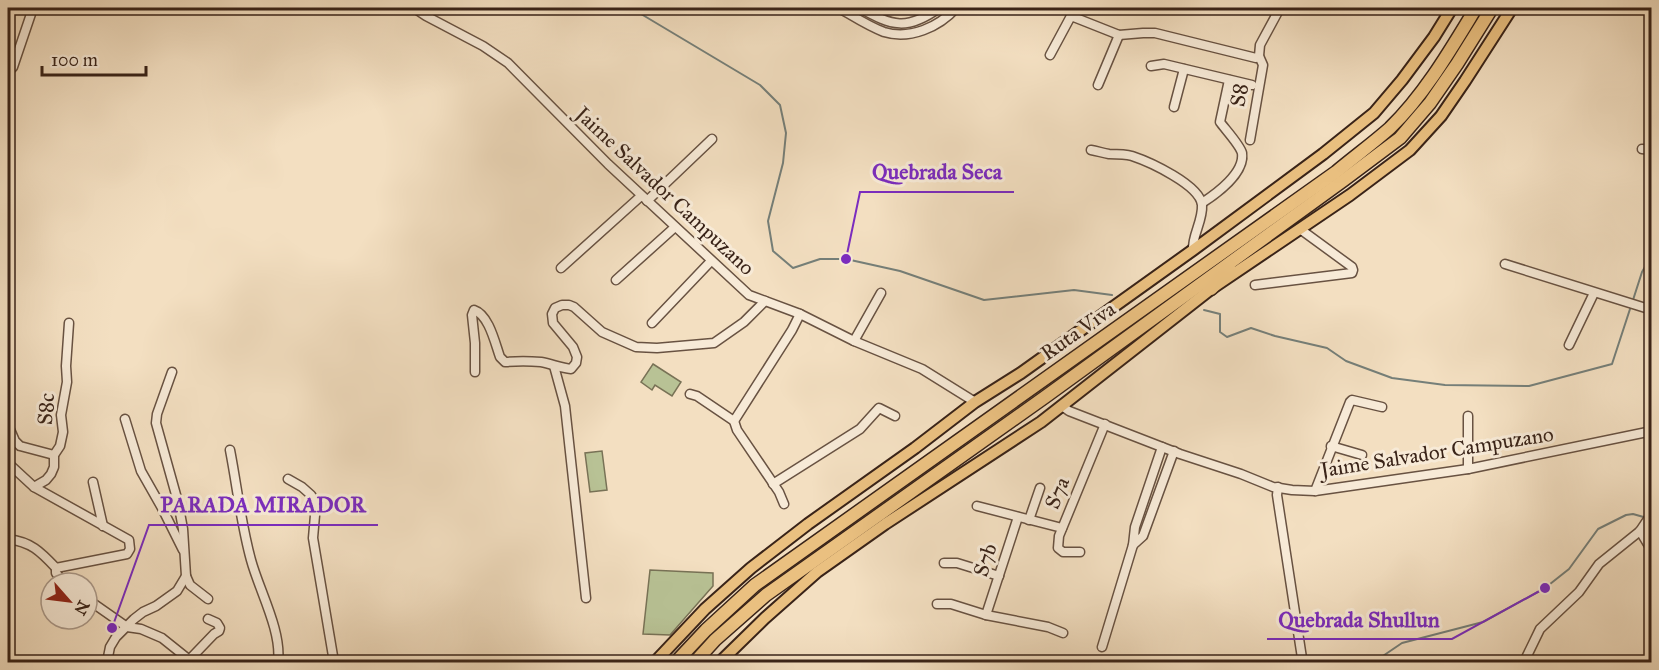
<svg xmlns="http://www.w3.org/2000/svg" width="1659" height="670" viewBox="0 0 1659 670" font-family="'IM FELL Great Primer',serif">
  <rect width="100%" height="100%" fill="#f3dfc1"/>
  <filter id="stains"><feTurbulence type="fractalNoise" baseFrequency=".00333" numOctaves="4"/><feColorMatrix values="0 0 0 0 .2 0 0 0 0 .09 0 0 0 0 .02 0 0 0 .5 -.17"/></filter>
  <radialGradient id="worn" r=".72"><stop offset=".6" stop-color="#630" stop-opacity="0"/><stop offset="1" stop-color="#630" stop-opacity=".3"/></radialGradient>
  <g fill="#b8c295" stroke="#787256" stroke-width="1.5">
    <path d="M653,364L681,382L672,396L655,385L652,390L641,382Z"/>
    <path d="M602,451L607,490L590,492L585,453Z"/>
    <path d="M650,570L713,573V586L670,635L643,634Z"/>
  </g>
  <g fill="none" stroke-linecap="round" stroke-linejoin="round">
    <g stroke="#757f79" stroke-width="2">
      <path d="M631,8L760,85L780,105L786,133L783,163L768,221L773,251L793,268L820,259H846L900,271L984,300L1074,290L1112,295"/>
      <path d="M1633,300L1642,272L1652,255"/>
      <path d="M1204,310L1220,314V332L1227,337L1251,328L1275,336L1327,348L1346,361L1392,378L1445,385L1529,386L1612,364L1631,306"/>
      <path d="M1374,662L1402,643L1483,622L1545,588L1569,569L1598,529L1626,515L1633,514L1647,518"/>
    </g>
    <defs>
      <g id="minor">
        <path d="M414,8L426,16L483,46L508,63L608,164L749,295L800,314L854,341L922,369L975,402"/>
        <path d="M839,8C853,16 868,26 884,32C910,40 939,27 956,8"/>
        <path d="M860,8C892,26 907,31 939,8"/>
        <path d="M1050,55L1071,16L1119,35L1143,33H1155L1256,58L1259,56"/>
        <path d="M1151,66L1164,64L1252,85"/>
        <path d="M8,72L13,67L33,8"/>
        <path d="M1098,85L1119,35"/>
        <path d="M1174,107L1184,69"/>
        <path d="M1250,140L1263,65L1259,56L1260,45L1280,8"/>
        <path d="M1642,149L1652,150"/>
        <path d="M1091,150C1097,151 1103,153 1109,154C1117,154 1125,154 1132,156C1150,162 1200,185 1202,205C1203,221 1192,235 1193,250"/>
        <path d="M647,201L712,139"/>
        <path d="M1202,203C1216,194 1245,173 1242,153C1240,145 1225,129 1220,122L1229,80"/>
        <path d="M1505,264L1652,310"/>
        <path d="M561,268L641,196"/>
        <path d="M616,280L675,227"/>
        <path d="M1255,285L1352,273L1353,270L1352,267L1300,229"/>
        <path d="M652,323L711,261"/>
        <path d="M854,341L881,293"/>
        <path d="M1569,345L1594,293"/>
        <path d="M554,366L565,406L586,598"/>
        <path d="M475,372V343L472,315L474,310C489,315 495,343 500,357L505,362C517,361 529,361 541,362C552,364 561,368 571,369L576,363L577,357L573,347L553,323L552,314L555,308L562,305H569L574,307L602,332L636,347L657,348L714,343L744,322L765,301"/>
        <path d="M690,394L697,396L734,421L737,430L779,492L784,504"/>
        <path d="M1062,406L1069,411L1180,454L1241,474L1273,487L1292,490L1315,491L1468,469L1652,431"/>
        <path d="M125,419L141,471L162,508L183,550"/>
        <path d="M734,421L792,330L800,314"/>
        <path d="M8,425L15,441L20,446L54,455"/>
        <path d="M1331,446L1362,455"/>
        <path d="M230,450C237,486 241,524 251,560C259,590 282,631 278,662"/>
        <path d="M8,463L34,487L129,540L130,549L127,554L56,568V573L64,583"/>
        <path d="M1468,469V416"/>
        <path d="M288,479L302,487L311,495L316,504L313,538L334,662"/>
        <path d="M93,482L103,526"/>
        <path d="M773,484L860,429L879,408L895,416"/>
        <path d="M34,487L46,480L51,474L54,467V455L60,446L63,432L61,415L67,382L66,366L69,323"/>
        <path d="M1278,487L1277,495L1302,658"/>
        <path d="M1315,491L1350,402L1352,400L1382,407"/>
        <path d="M977,506L1062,528"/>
        <path d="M1029,520L1040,488"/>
        <path d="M1640,531L1652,551"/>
        <path d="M8,539C31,542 40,551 56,568"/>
        <path d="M1133,545L1143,536L1174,451"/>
        <path d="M1080,552H1063L1058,548L1059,536L1105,424"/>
        <path d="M944,563H957L999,576"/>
        <path d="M186,576L190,585L208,599"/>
        <path d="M87,599L127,627L141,629L162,638L192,662"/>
        <path d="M937,604H951L986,615L1048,627L1063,633"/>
        <path d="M986,615L1018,517"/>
        <path d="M1102,647L1133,545L1135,527L1162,447"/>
        <path d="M189,660L214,634L219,631L220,628L217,623L208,619"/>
        <path d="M107,662L110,647L116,637L134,619L143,612L156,606L177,591L186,576L183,529L178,502L156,423L157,414L172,372"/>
        <path d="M1524,662L1540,629L1579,592L1599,564L1640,531L1652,513"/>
      </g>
      <g id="major">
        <path d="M655,662L705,609L751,568L808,524L915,448L975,402L1021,373L1193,250L1323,154L1374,113L1402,80L1434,37L1452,8"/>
        <path d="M720,662L765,618L817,572L885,524L1041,422L1211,289L1350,195L1410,150L1441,116L1465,81L1512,8"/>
      </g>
      <g id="highway">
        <path d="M1211,289L1230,270"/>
        <path d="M676,662L706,630L755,585L1336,172C1354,157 1373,143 1390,128C1425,94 1451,49 1476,8"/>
        <path d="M695,662L715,640L766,595L1045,397L1344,180L1400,138L1430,103L1457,64L1492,8"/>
      </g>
    </defs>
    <use href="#minor" stroke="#685242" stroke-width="11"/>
    <use href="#major" stroke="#392318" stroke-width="14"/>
    <use href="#highway" stroke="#392318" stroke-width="15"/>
    <use href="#minor" stroke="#f7ead7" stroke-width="8"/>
    <use href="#major" stroke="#eac080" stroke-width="10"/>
    <use href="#highway" stroke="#eac080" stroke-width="12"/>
  </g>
  <g text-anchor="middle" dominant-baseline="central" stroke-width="6" stroke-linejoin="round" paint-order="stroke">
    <g font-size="21" fill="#392318" stroke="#f7ead7">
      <text transform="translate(1239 95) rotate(-80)">S8</text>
      <text transform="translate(665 191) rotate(43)">Jaime Salvador Campuzano</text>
      <text transform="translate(1078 331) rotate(-35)">Ruta Viva</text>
      <text transform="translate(46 409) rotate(-86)">S8c</text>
      <text transform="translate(1437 452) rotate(-9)">Jaime Salvador Campuzano</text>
      <text transform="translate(1057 493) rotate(-68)">S7a</text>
      <text transform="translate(985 560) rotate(-72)">S7b</text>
    </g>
  </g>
  <path fill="none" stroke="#7b2cbf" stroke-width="2" d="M846 259L860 192H1014M112 628L149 525H378M1545 588L1452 639H1267"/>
  <g fill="#7b2cbf" stroke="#f7ead7" stroke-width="2">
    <circle cx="846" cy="259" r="6"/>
    <circle cx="112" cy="628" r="6"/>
    <circle cx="1545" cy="588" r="6"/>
  </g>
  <g font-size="22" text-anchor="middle" font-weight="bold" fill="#7b2cbf" stroke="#f7ead7" stroke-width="6" stroke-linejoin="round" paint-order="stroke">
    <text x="937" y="179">Quebrada Seca</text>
    <text x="263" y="512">PARADA MIRADOR</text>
    <text x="1359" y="627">Quebrada Shullun</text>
  </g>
  <rect width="1659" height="670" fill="none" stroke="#f3dfc1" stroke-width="30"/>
  <rect x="9" y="9" width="1641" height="652" fill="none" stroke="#392318" stroke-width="3"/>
  <rect x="15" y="15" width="1629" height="640" fill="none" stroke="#392318" stroke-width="1.5"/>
  <g transform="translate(69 601) rotate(118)"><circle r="28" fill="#f7ead7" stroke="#ab9a8b" stroke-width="1.5"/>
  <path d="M0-4.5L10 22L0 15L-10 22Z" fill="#8f2418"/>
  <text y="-9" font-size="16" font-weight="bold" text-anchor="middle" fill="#392318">N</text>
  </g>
  <path d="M42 66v9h104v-9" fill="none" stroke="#392318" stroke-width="3"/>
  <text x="51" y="66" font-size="18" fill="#392318" stroke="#f7ead7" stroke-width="4.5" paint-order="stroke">100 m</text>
  <rect width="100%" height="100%" filter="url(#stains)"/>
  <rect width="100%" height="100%" fill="url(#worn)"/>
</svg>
